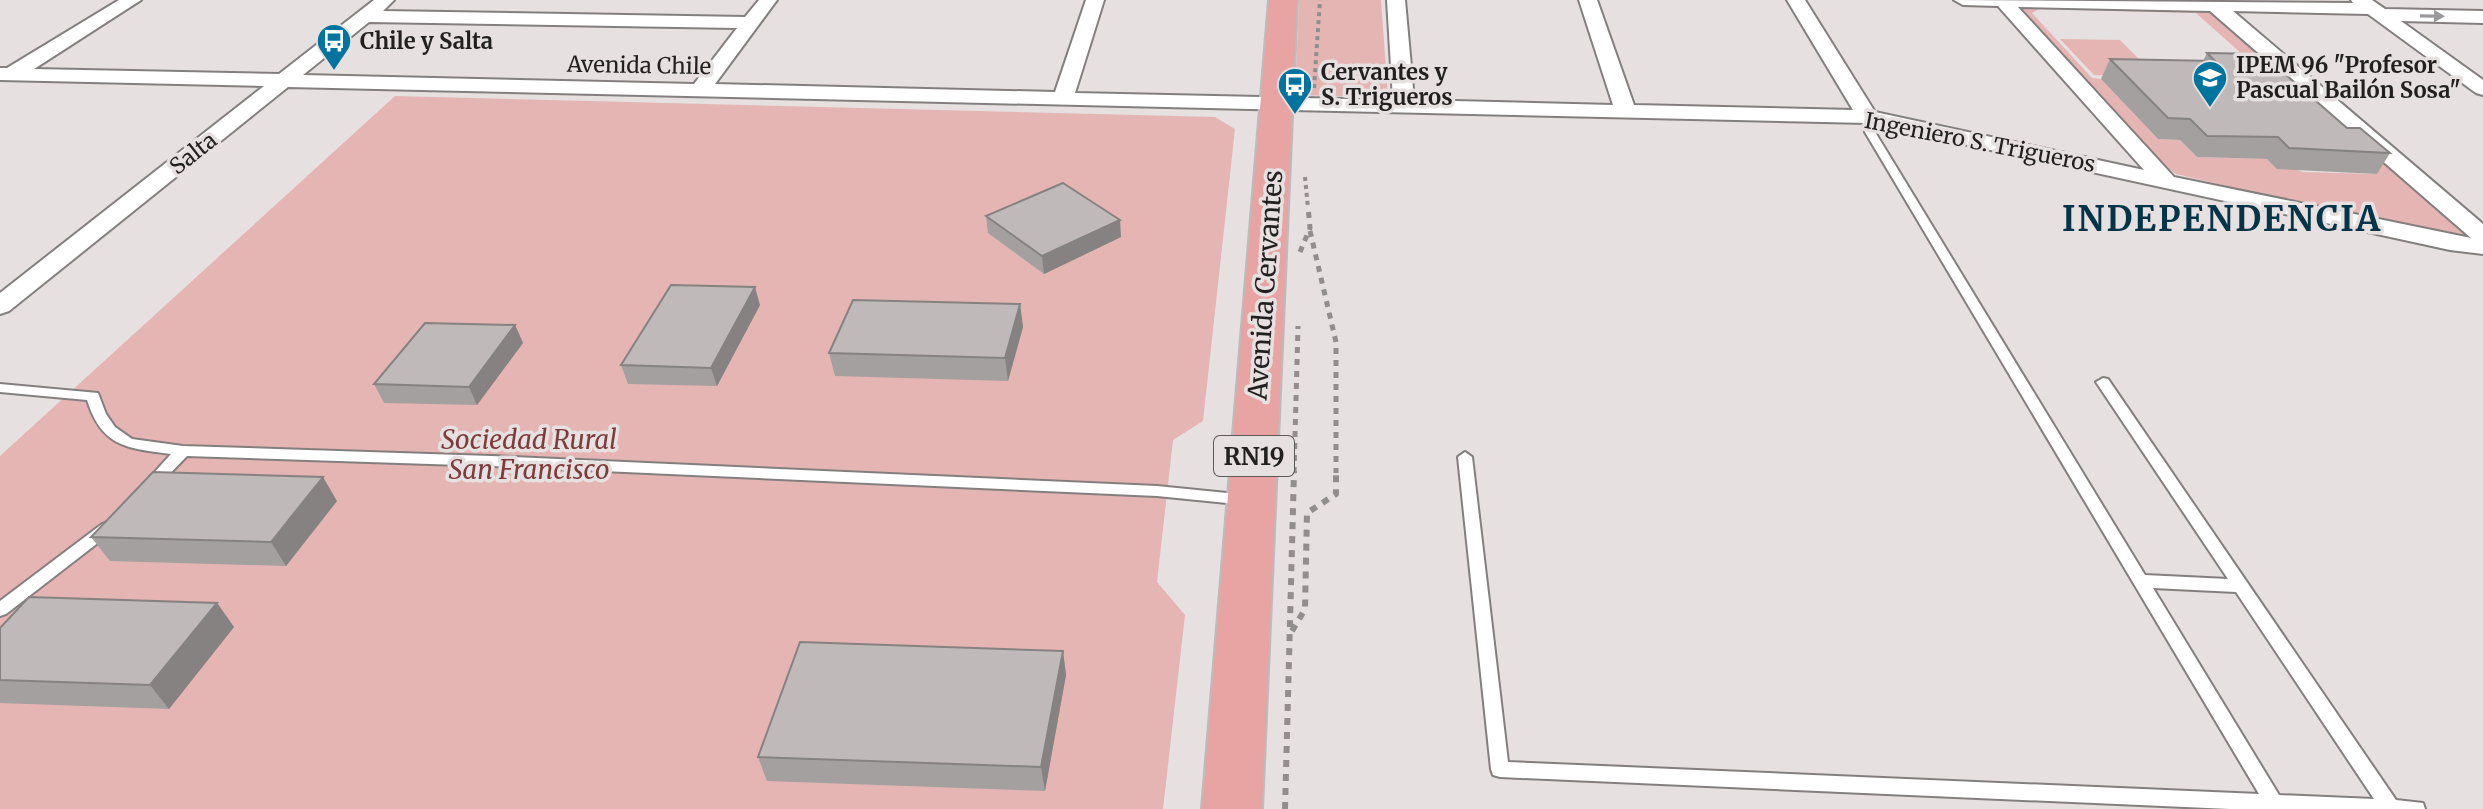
<svg xmlns="http://www.w3.org/2000/svg" width="2483" height="809" viewBox="0 0 2483 809" font-family="Merriweather,serif">
  <rect width="100%" height="100%" fill="#e6e0e0"/>
  <g fill="#e4b5b2" fill-rule="evenodd">
    <path d="M1299,0H1381L1388,97L1295,95Z"/>
    <path d="M2020,7L2210,10L2465,235H2437L2176,174L2163,165L2019,11ZM2039,9L2196,13L2376,174L2303,172L2267,159L2197,157L2180,140L2158,139L2101,79L2092,78L2032,13Z"/>
    <path d="M2060,39L2120,40L2157,77L2094,75Z"/>
    <path d="M395,96L1215,117L1235,129L1203,421L1173,440L1157,582L1185,615L1163,809H0V456Z"/>
  </g>
  <g fill="none" stroke-linecap="round" stroke-linejoin="round">
    <defs>
      <g id="service">
        <path d="M1867,114L1872,117L1875,132L2145,575L2228,579L2096,382L2103,378L2108,379L2396,800L2423,803L2425,809H2230L1500,777L1493,775L1491,769L1458,457L1465,452L1472,457L1508,762L2259,794L1865,132L1862,117ZM2153,588L2236,592L2374,799L2279,795Z"/>
        <path d="M0,384L98,393L106,414L115,427L132,439L183,446L491,456L1157,486L1247,495L1252,496L1255,500L1252,504L1247,505L1157,496L491,466L187,456L155,489H145L143,485L171,454C128,448 102,448 87,400L0,392Z"/>
        <path d="M107,522L112,524L115,528L112,532L6,614L0,616V601L102,524Z"/>
      </g>
      <path id="minor" d="M119,0H141L34,69L279,74L374,0H394L383,11L745,17L759,0H777L715,84L1055,92L1086,0H1104L1075,93L1393,100L1387,0H1405L1414,100L1613,105L1579,0H1597L1634,105L1853,110L1787,0H1805L1875,112L2144,170L1998,6L1963,5L1954,0L2353,3L2351,0H2372L2385,9L2483,11V23L2401,21L2483,80V95L2476,93L2368,14L2233,11L2483,224V254L2450,250L1867,123L288,87L9,311L0,314V293L264,86L0,80V68H7ZM2018,7L2210,11L2471,238L2174,177ZM369,22L737,28L694,84L303,75Z"/>
      <path id="primary" d="M1269,0H1297L1262,809H1202Z"/>
    </defs>
    <use href="#service" stroke="#847f7f" stroke-width="4"/>
    <use href="#minor" stroke="#847f7f" stroke-width="4"/>
    <use href="#primary" stroke="#bcbcbc" stroke-width="4"/>
    <g stroke="#928e8e" stroke-width="4" stroke-dasharray="4 4" stroke-linecap="butt">
      <path d="M1314,88L1320,0"/>
      <path d="M1305,177L1308,208"/>
    </g>
    <g stroke="#928e8e" stroke-width="5" stroke-dasharray="6 6" stroke-linecap="butt">
      <path d="M1310,231L1336,342V473"/>
      <path d="M1300,252L1310,228L1308,206"/>
      <path d="M1294,473L1298,326"/>
    </g>
    <g stroke="#928e8e" stroke-width="6" stroke-dasharray="7 7" stroke-linecap="butt">
      <path d="M1292,631L1305,609L1307,513L1336,494V471"/>
      <path d="M1285,809L1294,471"/>
    </g>
    <use href="#service" fill="#fff" fill-rule="evenodd"/>
    <use href="#minor" fill="#fff" fill-rule="evenodd"/>
    <use href="#primary" fill="#e8a3a3" fill-rule="evenodd"/>
  </g>
  <g fill="#a4a09f">
    <path d="M2207,53L2347,128L2390,153L2377,174L2277,169L2267,159L2197,157L2180,140L2158,139L2101,79L2110,59L2203,61Z"/>
    <path d="M986,216L1121,237L1044,274L988,233Z"/>
    <path d="M1020,304L1023,327L1008,381L835,376L829,353Z"/>
    <path d="M760,305L717,386L628,384L621,365Z"/>
    <path d="M515,325L523,343L477,405L384,403L374,384Z"/>
    <path d="M337,501L286,566L110,561L91,537Z"/>
    <path d="M217,603L234,627L169,709L0,703V628Z"/>
    <path d="M1063,651L1066,675L1045,791L767,781L758,757Z"/>
  </g>
  <g fill="#868282">
    <path d="M1120,220L1121,237L1044,274L1042,256Z"/>
    <path d="M755,287L760,305L717,386L711,368Z"/>
    <path d="M1020,304L1023,327L1008,381L1005,358Z"/>
    <path d="M515,325L523,343L477,405L469,387Z"/>
    <path d="M323,477L337,501L286,566L271,542Z"/>
    <path d="M217,603L234,627L169,709L150,685Z"/>
    <path d="M1063,651L1066,675L1045,791L1041,767Z"/>
  </g>
  <g fill="#bfbab9" stroke="#868282" stroke-width="2">
    <path d="M2207,53L2262,54L2347,128H2360L2390,153L2289,148L2278,137L2207,136L2190,119L2168,118L2110,59L2215,61Z"/>
    <path d="M1063,183L1120,220L1042,256L986,216Z"/>
    <path d="M671,285L755,287L711,368L621,365Z"/>
    <path d="M853,300L1020,304L1005,358L829,353Z"/>
    <path d="M425,323L515,325L469,387L374,384Z"/>
    <path d="M153,472L323,477L271,542L91,537Z"/>
    <path d="M29,597L217,603L150,685L0,680V628Z"/>
    <path d="M800,642L1063,651L1041,767L758,757Z"/>
  </g>
  <defs><path id="oneway-solid" d="M-6-.8H1V-3.2L6.5 0L1 3.2V.8H-6Z" transform="scale(2)"/></defs>
  <use fill="#9b9a9a" href="#oneway-solid" transform="translate(2432 16) rotate(1)"/>
  <defs>
    <symbol id="bus-pin" viewBox="-11 -11 22 30"><path d="M0 17L-7.5 6A9.5 9.5 0 1 1 7.5 6Z" fill="#00749e" stroke="#e6e0e0"/><path d="M-5-6H5V4H4V6H2V4H-2V6H-4V4H-5ZM-3.5-4V0h7V-4ZM-3.5 1.2v1.5H-2V1.2ZM2 1.2v1.5H3.5V1.2Z" fill="#fff"/></symbol>
    <symbol id="university-pin" viewBox="-11 -11 22 30"><path d="M0 17L-7.5 6A9.5 9.5 0 1 1 7.5 6Z" fill="#00749e" stroke="#e6e0e0"/><path d="M0-5L7-2L0 1L-7-2ZM-4 1L0 2.5L4 1V4Q0 6-4 4Z" fill="#fff"/></symbol>
  </defs>
  <g fill-rule="evenodd">
    <use href="#bus-pin" x="314" y="21" width="40" height="54"/>
    <use href="#university-pin" x="2190" y="58" width="40" height="54"/>
    <use href="#bus-pin" x="1275" y="65" width="40" height="54"/>
  </g>
  <g text-anchor="middle" dominant-baseline="central" stroke-width="7" stroke-linejoin="round" paint-order="stroke">
    <g font-size="22" font-weight="bold" fill="#211f1f" stroke="#e6e0e0" text-anchor="start">
      <text x="360" y="41">Chile y Salta</text>
      <text x="2236" y="65">IPEM 96 "Profesor<tspan x="2236" dy="25">Pascual Bailón Sosa"</tspan></text>
      <text x="1321" y="72">Cervantes y<tspan x="1321" dy="25">S. Trigueros</tspan></text>
    </g>
    <g font-size="22" fill="#211f1f" stroke="#e6e0e0">
      <text transform="translate(639 65) rotate(1)">Avenida Chile</text>
      <text transform="translate(1980 142) rotate(11)">Ingeniero S. Trigueros</text>
      <text transform="translate(193 153) rotate(-38)">Salta</text>
    </g>
    <rect fill="#e6e0e0" stroke="#5c5959" stroke-width="2" x="1214" y="436" width="80" height="40" rx="6"/>
    <g font-size="24" font-weight="bold" fill="#211f1f">
      <text x="1254" y="456">RN19</text>
    </g>
    <g font-size="26" fill="#211f1f" stroke="#e6e0e0">
      <text transform="translate(1265 285) rotate(-86)">Avenida Cervantes</text>
    </g>
    <g font-size="26" font-style="italic" fill="#7d3c3b" stroke="#e6e0e0">
      <text x="529" y="439">Sociedad Rural<tspan x="529" dy="30">San Francisco</tspan></text>
    </g>
    <g font-size="34" font-weight="bold" letter-spacing="2" fill="#043448" stroke="#e6e0e0">
      <text x="2222" y="219">INDEPENDENCIA</text>
    </g>
  </g>
</svg>
